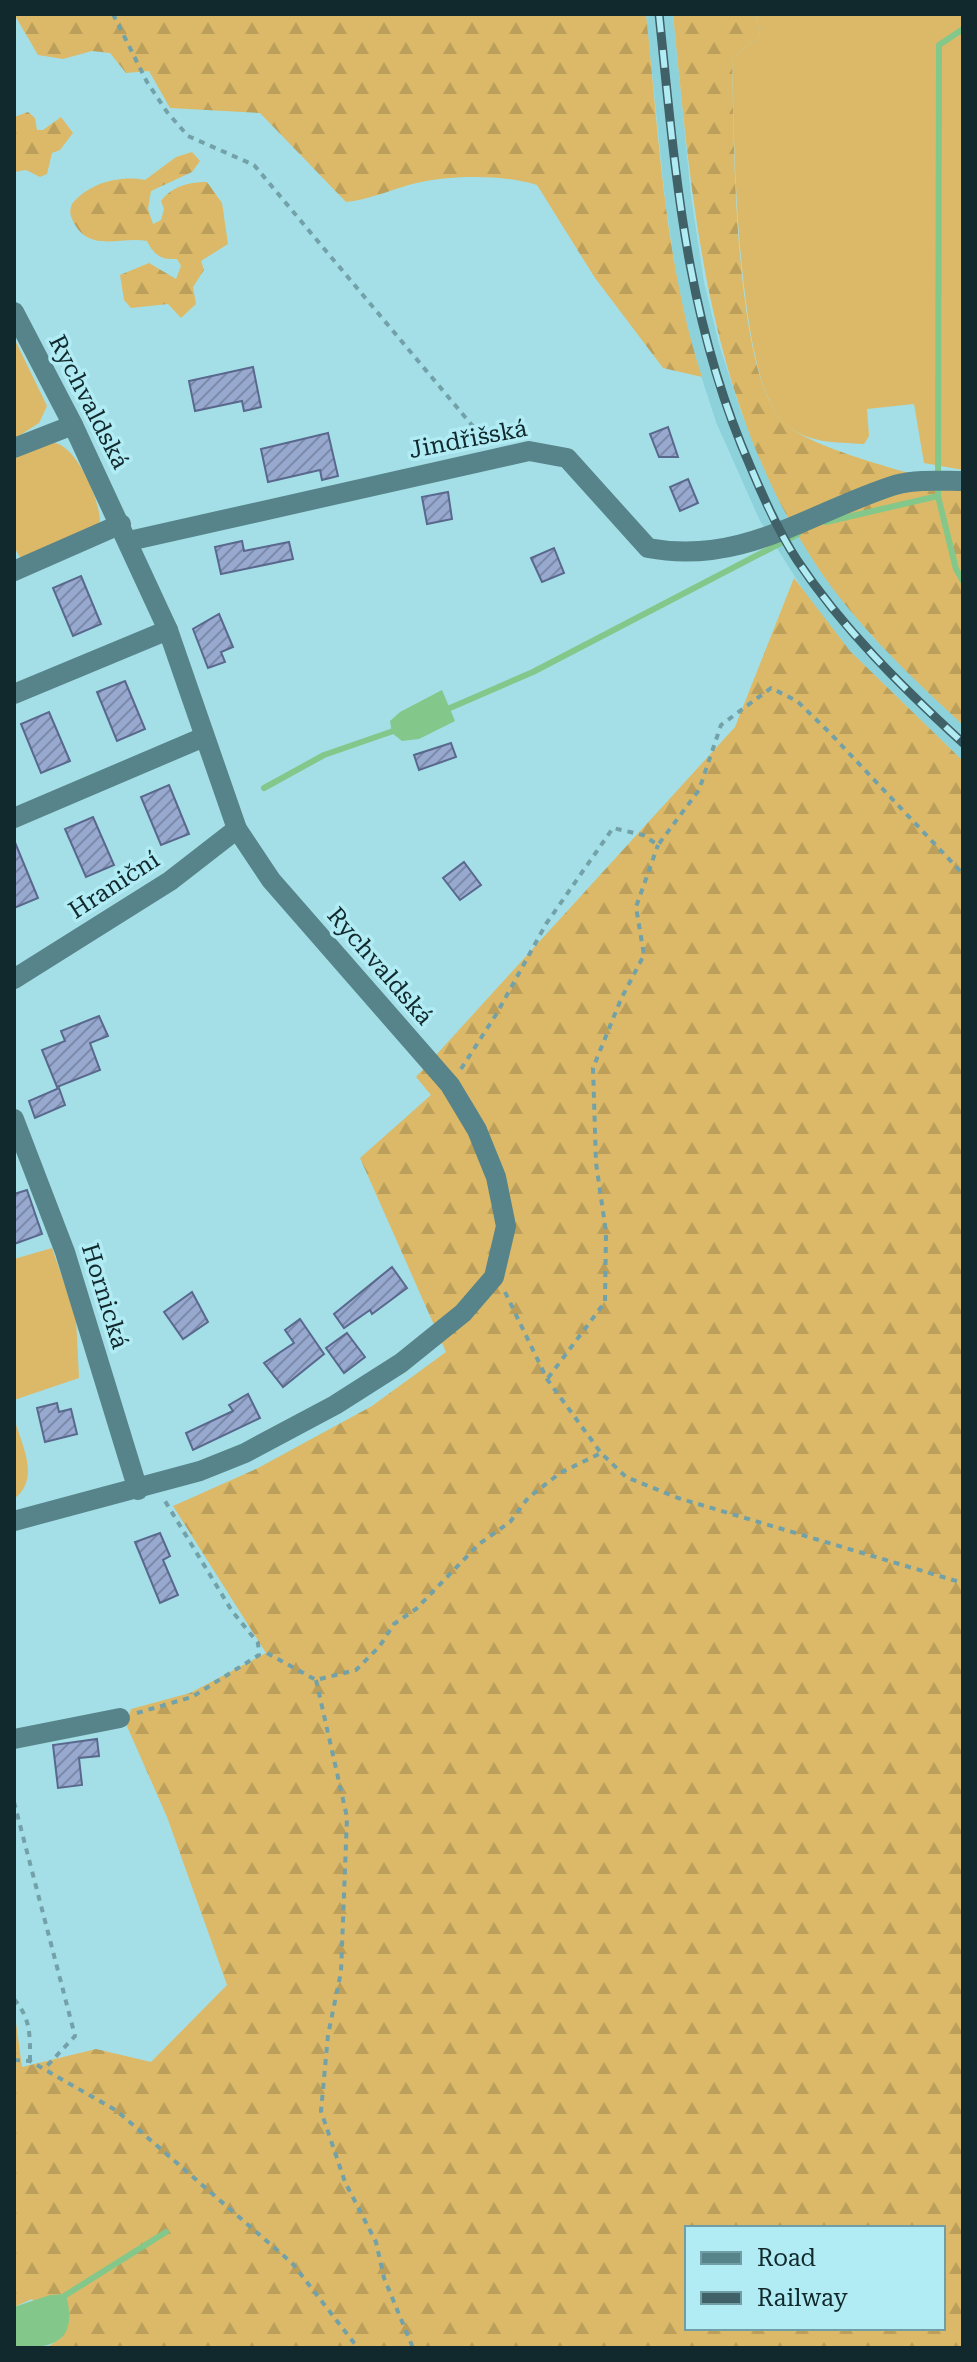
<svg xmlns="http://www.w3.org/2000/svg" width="977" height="2362" viewBox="0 0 977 2362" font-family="'Roboto Serif',serif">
  <defs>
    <pattern id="forest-firs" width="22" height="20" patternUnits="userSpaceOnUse" patternTransform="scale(2)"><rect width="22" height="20" fill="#dbb968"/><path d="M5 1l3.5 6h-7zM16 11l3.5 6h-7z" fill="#bb9f5a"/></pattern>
    <pattern id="building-hatch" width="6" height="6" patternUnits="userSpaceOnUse" patternTransform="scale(2)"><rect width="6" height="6" fill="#98a9d0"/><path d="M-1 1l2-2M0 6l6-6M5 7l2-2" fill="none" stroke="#7b8aa9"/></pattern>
  </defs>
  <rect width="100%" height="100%" fill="#a4dfe7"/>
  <path fill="#8dd2db" d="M646,14H673L691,196L704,282L719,344L741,412L784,510L836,592L870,634L963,725V761L850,651L815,609L760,521L716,422L693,351L678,287L665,199Z"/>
  <g fill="#dbb968">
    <path d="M756,14H963V470L924,463L914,404L867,409L869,436L864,444C835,442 807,444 784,423C735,378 734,128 732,58L760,36Z"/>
    <path d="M14,338L47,406L39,423L14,439Z"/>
    <path d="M52,442C77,445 100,500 100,522C78,540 46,546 21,559L14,547V455Z"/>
    <path d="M52,1248L76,1317L79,1378L14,1400V1259Z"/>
    <path d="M14,1418C22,1446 41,1479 14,1499Z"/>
  </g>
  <g fill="url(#forest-firs)" fill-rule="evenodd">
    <path d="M14,14H646C659,135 664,260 702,377L663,368L595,278L537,185C501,174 448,175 412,184C388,191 371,199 346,202L260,113L170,108L149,71L126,73L110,53L92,51L63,59L38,55Z"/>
    <path d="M673,14H756L760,36L732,58C734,135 733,367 782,421C807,449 923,476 963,488V725C906,672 847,617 806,549C705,384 692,202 673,14Z"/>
    <path d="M28,112L35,118L37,130H43L61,117L73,133L60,150L52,153L47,174L40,177L26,170L14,172V117Z"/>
    <path d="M192,152L200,161L192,172L151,191L148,209L153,224L161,220L164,209L161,201C172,186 189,182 207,182L222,203L228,244L201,261L204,270L193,287L196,304L181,318L168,304L131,308L124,300L120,275L149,263L176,279L181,266L177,259C161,260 154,255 147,241C121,236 90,253 74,223C70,215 69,212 72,204C89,183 120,175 145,180L176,157Z"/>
    <path d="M794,578L850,651L963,761V2348H46L61,2338L32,2299L14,2307V2008L22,2067L96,2049L151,2062L227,1985L167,1817L126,1724L131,1709L190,1693L266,1653L173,1506L258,1468L372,1406L446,1352L360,1158L431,1095L416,1077L735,727ZM687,2228H943V2328H687Z"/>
  </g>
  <g fill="#83c88a">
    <path d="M442,690L455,721L419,739L402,741L392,733L390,721L400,712Z"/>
    <path d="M66,2294C78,2342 55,2348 14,2348V2307L50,2295Z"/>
  </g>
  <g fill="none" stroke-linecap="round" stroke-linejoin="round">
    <g stroke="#83c88a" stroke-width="6">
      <path d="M938,496L956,569L963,581"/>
      <path d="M826,522L938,496L939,45L963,29"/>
      <path d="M443,711L533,672L798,534"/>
      <path d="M264,788L324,755L399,729"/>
      <path d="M61,2298L166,2232"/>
    </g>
  </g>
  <g fill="url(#building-hatch)" stroke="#59688c" stroke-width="2">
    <path d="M253,367L261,407L244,411L242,401L195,411L189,381Z"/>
    <path d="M668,427L678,457H659L650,434Z"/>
    <path d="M328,433L338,476L322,480L320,470L268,482L261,449Z"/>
    <path d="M688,479L698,503L680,511L670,487Z"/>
    <path d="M448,492L452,519L427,524L422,497Z"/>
    <path d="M242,541L244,551L289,542L293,559L221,574L215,547Z"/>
    <path d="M554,548L564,573L542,582L531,558Z"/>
    <path d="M81,576L101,624L73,636L53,588Z"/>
    <path d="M219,614L233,647L221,652L225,662L208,668L193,629Z"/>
    <path d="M125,681L145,729L117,741L97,692Z"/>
    <path d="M49,712L70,761L41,773L21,724Z"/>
    <path d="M451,743L456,757L419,770L414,755Z"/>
    <path d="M169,785L189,834L161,845L141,797Z"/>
    <path d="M93,817L114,865L86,877L65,829Z"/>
    <path d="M14,840L38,898L14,908Z"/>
    <path d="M464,862L481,885L460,900L443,878Z"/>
    <path d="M99,1016L108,1036L90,1043L100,1070L57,1087L42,1050L65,1041L61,1031Z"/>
    <path d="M59,1088L65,1105L35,1118L29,1101Z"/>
    <path d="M27,1190L42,1234L14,1244V1194Z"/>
    <path d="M392,1267L407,1288L372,1314L370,1310L344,1328L334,1314Z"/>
    <path d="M192,1292L208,1322L183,1339L164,1312Z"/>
    <path d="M300,1319L324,1354L283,1387L264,1363L294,1343L285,1330Z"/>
    <path d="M347,1333L365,1357L344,1373L326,1348Z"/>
    <path d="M248,1394L260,1418L193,1450L186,1433L233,1411L229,1405Z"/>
    <path d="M57,1403L59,1412L71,1409L77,1434L45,1442L37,1408Z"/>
    <path d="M160,1533L170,1556L163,1560L178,1595L160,1603L135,1542Z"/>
    <path d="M97,1739L99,1756L79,1758L82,1785L58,1788L53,1745Z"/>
  </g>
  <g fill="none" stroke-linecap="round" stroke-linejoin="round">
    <g stroke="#73a1a8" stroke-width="4" stroke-dasharray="6 6" stroke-linecap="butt">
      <path d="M113,14L147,82L167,112L188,136L254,165L486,442"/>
      <path d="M461,1069L497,1013L546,924L613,828L643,835L658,845L699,790L721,725L771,688L797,701L829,732L963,874"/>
      <path d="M505,1292L547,1379L601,1453L626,1477L678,1498L963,1583"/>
      <path d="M548,1378L605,1302L606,1232L596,1163L593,1068L621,999L644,955L636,907L658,845"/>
      <path d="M267,1653L316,1680L356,1670L379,1647L394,1624L416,1609L479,1544L510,1522L528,1498L560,1473L601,1453"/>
      <path d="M316,1680L347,1817L341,1972L328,2035L321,2111L345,2182L376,2242L384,2278L413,2348"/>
      <path d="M137,1713L192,1697L259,1655L258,1643L232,1611L165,1501"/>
      <path d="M14,1802L75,2036L45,2068"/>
      <path d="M14,1999C31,2019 30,2035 30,2061"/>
      <path d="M14,2060L30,2061L117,2111L292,2263L358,2348"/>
    </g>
    <g stroke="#57848a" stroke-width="20">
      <path d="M14,312L73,425L168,630L237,829L271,880L450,1085L477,1130L496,1177L506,1226L494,1277L463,1313L401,1363L335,1405L245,1453L200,1471L14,1521"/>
      <path d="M14,448L73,425"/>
      <path d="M129,541L529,451L567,458L648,548C743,566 810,512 895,485C917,479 941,481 963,481"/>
      <path d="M14,571L121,524"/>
      <path d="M14,694L168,630"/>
      <path d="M14,818L204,737"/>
      <path d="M14,979L170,881L237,829"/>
      <path d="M14,1119L65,1252L138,1490"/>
      <path d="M14,1739L120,1718"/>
    </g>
    <defs>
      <path id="rail" d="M659,14C676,175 685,318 751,468C764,499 778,531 797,560C843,629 902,687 963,743"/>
    </defs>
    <use href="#rail" stroke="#3f6167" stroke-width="9"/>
    <use href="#rail" stroke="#b1ecf4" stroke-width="6" stroke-dasharray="18" stroke-linecap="butt"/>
  </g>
  <g text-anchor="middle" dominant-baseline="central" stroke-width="7" stroke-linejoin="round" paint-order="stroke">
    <g font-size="24" fill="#11282c" stroke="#b1ecf4">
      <text transform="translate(89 402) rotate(63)">Rychvaldská</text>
      <text transform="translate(468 439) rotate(-11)">Jindřišská</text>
      <text transform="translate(114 885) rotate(-33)">Hraniční</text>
      <text transform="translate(380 966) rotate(49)">Rychvaldská</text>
      <text transform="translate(105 1296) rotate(73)">Hornická</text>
    </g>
  </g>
  <rect width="977" height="2362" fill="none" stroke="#11282c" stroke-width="32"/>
  <rect x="685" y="2226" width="260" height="104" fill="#b1ecf4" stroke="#719ea4" stroke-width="2"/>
  <rect x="701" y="2252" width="40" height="12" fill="#57848a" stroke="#719ea4" stroke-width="2"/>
  <text x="757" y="2266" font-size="24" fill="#11282c">Road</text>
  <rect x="701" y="2292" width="40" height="12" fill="#3f6167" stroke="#719ea4" stroke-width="2"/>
  <text x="757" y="2306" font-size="24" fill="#11282c">Railway</text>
</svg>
